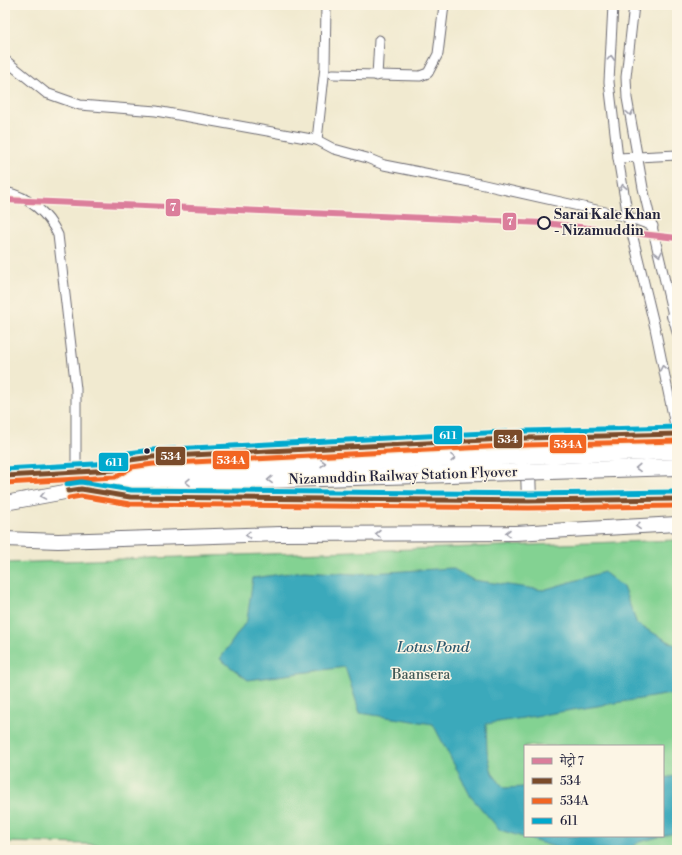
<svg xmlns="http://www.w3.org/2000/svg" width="682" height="855" viewBox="0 0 682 855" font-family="'Libre Bodoni','Noto Serif Devanagari',serif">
  <rect width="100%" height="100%" fill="#fcf5e5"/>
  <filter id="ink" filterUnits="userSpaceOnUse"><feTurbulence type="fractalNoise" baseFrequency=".025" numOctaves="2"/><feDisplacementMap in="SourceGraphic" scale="8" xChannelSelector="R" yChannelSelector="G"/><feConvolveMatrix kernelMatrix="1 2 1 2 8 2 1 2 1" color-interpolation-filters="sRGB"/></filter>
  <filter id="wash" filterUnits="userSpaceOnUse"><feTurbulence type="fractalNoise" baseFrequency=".012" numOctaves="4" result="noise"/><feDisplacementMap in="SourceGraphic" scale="16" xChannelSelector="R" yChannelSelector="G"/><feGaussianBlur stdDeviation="0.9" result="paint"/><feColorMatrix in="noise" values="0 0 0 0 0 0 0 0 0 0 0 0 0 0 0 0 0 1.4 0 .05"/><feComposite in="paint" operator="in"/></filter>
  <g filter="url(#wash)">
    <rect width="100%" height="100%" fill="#f1ead0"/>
    <path fill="#83d292" stroke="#527a66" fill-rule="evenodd" d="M677,540V850H148L122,845L5,842V563ZM525,746H663V836H525Z"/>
    <g fill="#3ba9bb" stroke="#2e667b">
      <path d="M452,568L473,580L543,590L604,572L623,587L637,624L677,646V693L486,724L487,751L492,773L504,788L525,787V836H663L639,842L629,850H564L500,830L471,797L433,724L360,713L345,667L248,680L220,659L247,620L253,578L304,571L355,574Z"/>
      <path d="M677,776V832L663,836V778Z"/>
    </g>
  </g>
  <g filter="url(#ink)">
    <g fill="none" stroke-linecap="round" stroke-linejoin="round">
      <defs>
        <g id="street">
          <path d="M613,5L609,82L618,158L628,217L655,328L677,435"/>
          <path d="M634,5L626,77L627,98L643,188L677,332"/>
          <path d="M5,60L46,93L80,105L156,111L317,140L334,149L367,158L384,165L480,184L628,217L653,226"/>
          <path d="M333,74L420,76L428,73L438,54L444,5"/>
          <path d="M377,76L379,40"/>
          <path d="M317,140L325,67L326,5"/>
          <path d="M618,158L677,155"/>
          <path d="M5,192C29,197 48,213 58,235L76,389V472"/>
        </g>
        <g id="primary">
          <path d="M674,316L677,322"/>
          <path d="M527,438L529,501"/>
          <path d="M5,476L114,470L130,460L152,457L527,438L677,434"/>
          <path d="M5,503L81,489L130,497L529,501L677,499"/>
          <path d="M5,539L58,541L280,534L515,533L677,524"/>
        </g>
        <g id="highway">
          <path d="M114,470L228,466"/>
          <path d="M81,489L129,482L227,481"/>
        </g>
      </defs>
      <use href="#street" stroke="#6a686f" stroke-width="11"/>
      <use href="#primary" stroke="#6a686f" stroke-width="16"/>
      <use href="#highway" stroke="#6a686f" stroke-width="18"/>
      <use href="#street" stroke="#fff" stroke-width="9"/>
      <use href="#primary" stroke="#fff" stroke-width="14"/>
      <use href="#highway" stroke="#fff" stroke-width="16"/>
      <defs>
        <g id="highway-bridge">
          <path d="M228,466L677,451"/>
          <path d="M227,481L677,467"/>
        </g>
      </defs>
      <use href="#highway-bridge" stroke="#6a686f" stroke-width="18" stroke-linecap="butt"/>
      <use href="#highway-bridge" stroke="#fff" stroke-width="16"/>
      <defs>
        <g id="bus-1">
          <path d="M5,476L114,470L130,460L152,457L527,438L677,434"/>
          <path d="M68,491L81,489L130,497L529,501L677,499"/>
        </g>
        <g id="bus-2">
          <path d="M5,483L115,477L132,467L153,464L527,445L677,441"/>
          <path d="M69,498L81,496L130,504L529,508L677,506"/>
        </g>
        <g id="bus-3">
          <path d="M5,469L112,463L128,453L152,450L527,431L677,427"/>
          <path d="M67,484L81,482L131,490L529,494L677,492"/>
        </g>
      </defs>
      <use href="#bus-1" stroke="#fcf5e5" stroke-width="8"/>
      <use href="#bus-2" stroke="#fcf5e5" stroke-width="8"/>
      <use href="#bus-3" stroke="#fcf5e5" stroke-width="8"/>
      <use href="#bus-1" stroke="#7a4b2a" stroke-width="5"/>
      <use href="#bus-2" stroke="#f26522" stroke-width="5"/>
      <use href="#bus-3" stroke="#00a9ce" stroke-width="5"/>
      <defs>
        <path id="metro-1" d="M5,200L544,223L677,238"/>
      </defs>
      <use href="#metro-1" stroke="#fcf5e5" stroke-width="9"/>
      <use href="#metro-1" stroke="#db7e9b" stroke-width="6"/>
    </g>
    <defs><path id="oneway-chevron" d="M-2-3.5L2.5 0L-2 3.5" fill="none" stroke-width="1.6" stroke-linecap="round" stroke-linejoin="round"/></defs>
    <g stroke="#9c9ca7">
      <use href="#oneway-chevron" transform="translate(611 58) rotate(-87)"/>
      <use href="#oneway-chevron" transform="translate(630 113) rotate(80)"/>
      <use href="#oneway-chevron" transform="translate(623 187) rotate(-100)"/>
      <use href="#oneway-chevron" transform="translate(659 254) rotate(77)"/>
      <use href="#oneway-chevron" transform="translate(663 368) rotate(-101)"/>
      <use href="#oneway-chevron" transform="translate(453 458) rotate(-2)"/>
      <use href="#oneway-chevron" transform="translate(323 463) rotate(-2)"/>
      <use href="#oneway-chevron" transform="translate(638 468) rotate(178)"/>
      <use href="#oneway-chevron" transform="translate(270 480) rotate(178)"/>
      <use href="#oneway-chevron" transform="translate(188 482) rotate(179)"/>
      <use href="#oneway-chevron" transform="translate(43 496) rotate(170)"/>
      <use href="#oneway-chevron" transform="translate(638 526) rotate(177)"/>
      <use href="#oneway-chevron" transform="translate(508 533) rotate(180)"/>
      <use href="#oneway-chevron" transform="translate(378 534) rotate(180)"/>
      <use href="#oneway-chevron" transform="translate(248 535) rotate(178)"/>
    </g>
  </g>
  <circle fill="#fcf5e5" stroke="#22223b" stroke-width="2" cx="544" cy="223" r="6"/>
  <circle fill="#22223b" stroke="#fcf5e5" stroke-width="1.5" cx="147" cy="451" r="3.5"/>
  <g text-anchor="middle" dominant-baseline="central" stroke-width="3" stroke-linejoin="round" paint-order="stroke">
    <g font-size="14" font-weight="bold" fill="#22223b" stroke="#fcf5e5" text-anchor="start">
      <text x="554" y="215">Sarai Kale Khan<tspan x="554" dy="16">- Nizamuddin</tspan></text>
    </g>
    <g font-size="14" fill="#22223b" stroke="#fcf5e5">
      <text transform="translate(403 476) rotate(-2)">Nizamuddin Railway Station Flyover</text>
    </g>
    <g font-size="14" fill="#3f5755" stroke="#fcf5e5">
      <text x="421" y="675">Baansera</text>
    </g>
    <g font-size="15" font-style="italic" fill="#2c586e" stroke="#fcf5e5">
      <text x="433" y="647">Lotus Pond</text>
    </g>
  </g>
  <g stroke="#fcf5e5" stroke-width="1.5">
    <rect x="165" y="198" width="16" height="19" rx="4" fill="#db7e9b"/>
    <rect x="502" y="212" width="15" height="19" rx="4" fill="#db7e9b"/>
    <rect x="433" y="425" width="30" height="20" rx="4" fill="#00a9ce"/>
    <rect x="493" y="429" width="30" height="20" rx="4" fill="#7a4b2a"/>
    <rect x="549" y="434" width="38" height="20" rx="4" fill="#f26522"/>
    <rect x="155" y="446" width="31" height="20" rx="4" fill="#7a4b2a"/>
    <rect x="212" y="450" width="38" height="20" rx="4" fill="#f26522"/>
    <rect x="98" y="452" width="31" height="20" rx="4" fill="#00a9ce"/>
  </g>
  <g font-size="11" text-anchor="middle" font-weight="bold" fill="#fff">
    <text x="173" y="211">7</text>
    <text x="510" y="225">7</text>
    <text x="448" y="439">611</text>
    <text x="508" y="443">534</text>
    <text x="568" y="448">534A</text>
    <text x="171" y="460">534</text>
    <text x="231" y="464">534A</text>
    <text x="114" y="466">611</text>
  </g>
  <rect width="682" height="855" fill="none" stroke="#fcf5e5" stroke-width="20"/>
  <rect x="524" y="745" width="140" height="92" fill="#fcf5e5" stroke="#a5a1a1"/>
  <rect x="532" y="758" width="20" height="6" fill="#db7e9b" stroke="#a5a1a1"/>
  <text x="560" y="765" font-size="12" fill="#22223b">मेट्रो 7</text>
  <rect x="532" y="778" width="20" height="6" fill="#7a4b2a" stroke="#a5a1a1"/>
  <text x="560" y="785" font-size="12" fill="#22223b">534</text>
  <rect x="532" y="798" width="20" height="6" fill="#f26522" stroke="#a5a1a1"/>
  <text x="560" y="805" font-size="12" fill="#22223b">534A</text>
  <rect x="532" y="818" width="20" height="6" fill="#00a9ce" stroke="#a5a1a1"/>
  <text x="560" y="825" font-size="12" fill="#22223b">611</text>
</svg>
